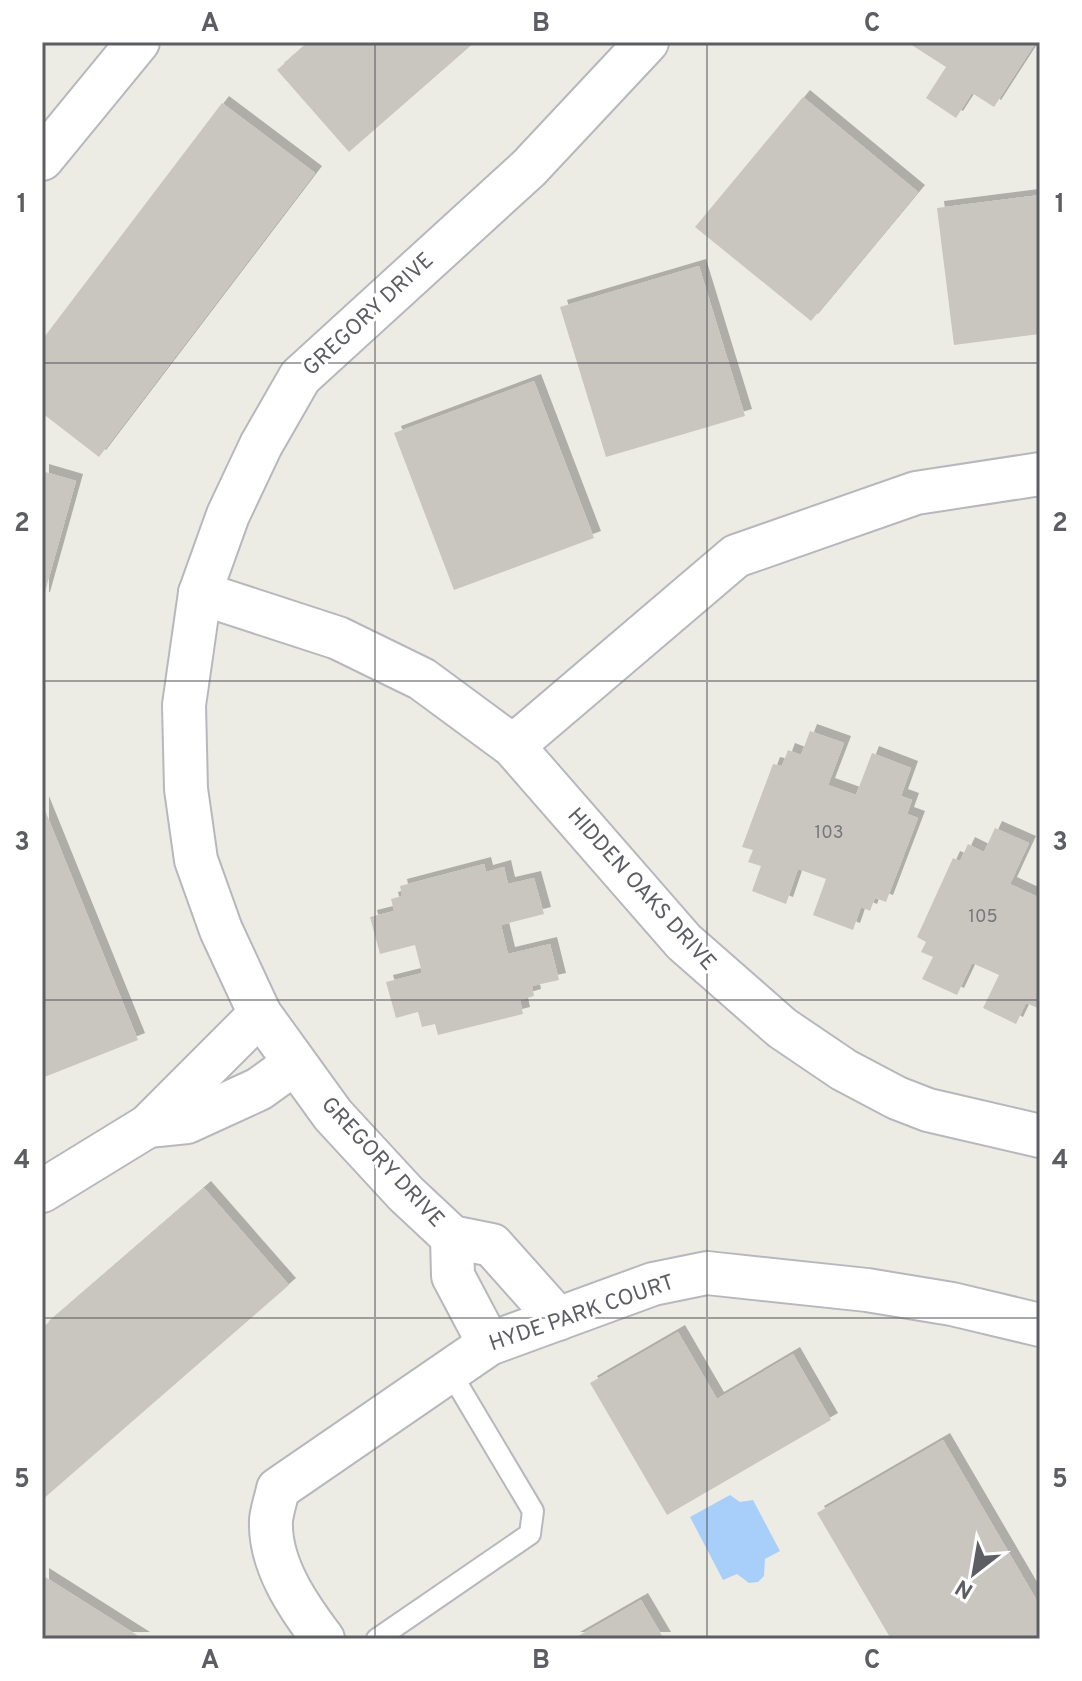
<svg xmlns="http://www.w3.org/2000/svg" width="1082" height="1681" viewBox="0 0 1082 1681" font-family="Overpass,sans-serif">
  <defs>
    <filter id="shadow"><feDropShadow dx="7" dy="-7" stdDeviation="0" flood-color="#0004"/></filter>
  </defs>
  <rect width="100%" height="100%" fill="#edece4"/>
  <path fill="#a8cff9" d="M730,1495L740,1502L753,1500L780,1551L765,1559L764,1576L758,1582L749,1583L737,1574L723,1580L690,1517Z"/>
  <g fill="#c9c6c0" filter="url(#shadow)">
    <path d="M309,42H475L349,152L277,70Z"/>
    <path d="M907,42H1036L994,107L972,93L956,118L926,98L946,67Z"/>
    <path d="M803,97L918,192L811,321L695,227Z"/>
    <path d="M222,103L315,173L99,457L42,413V340Z"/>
    <path d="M1040,195V334L954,345L937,208Z"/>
    <path d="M699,266L745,416L606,457L560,307Z"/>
    <path d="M534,381L594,538L454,590L394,433Z"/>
    <path d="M42,471L76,481L43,599H42Z"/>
    <path d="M810,731L844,743L828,785L856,795L872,753L911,768L901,796L912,800L907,814L918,818L886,902L875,898L870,911L861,907L853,930L813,915L826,879L798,869L786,904L752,891L761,866L748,862L753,850L742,847L773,764L782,766L788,750L801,755Z"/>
    <path d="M42,803L138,1040L42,1078Z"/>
    <path d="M995,828L1029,843L1010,884L1040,898V1009L1026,1003L1016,1024L983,1008L999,975L972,963L957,995L922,979L933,957L921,952L926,942L917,937L953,858L960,861L968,844L984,852Z"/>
    <path d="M484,864L486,872L504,867L508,884L534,878L544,914L501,925L508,954L550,944L559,980L532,986L534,996L520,1000L523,1014L438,1035L435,1024L422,1027L418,1012L396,1018L386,982L422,973L415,945L380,954L370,917L394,911L391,899L402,896L400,886Z"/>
    <path d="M204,1188L289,1285L42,1500V1328Z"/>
    <path d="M678,1332L717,1399L793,1354L831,1420L667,1515L590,1383Z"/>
    <path d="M943,1440L1040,1606V1639H891L817,1513Z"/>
    <path d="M42,1575L143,1639H42Z"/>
    <path d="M641,1600L664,1639H573Z"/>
  </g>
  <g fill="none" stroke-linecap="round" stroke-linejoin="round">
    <defs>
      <path id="service" d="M377,1639L530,1534L533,1511L449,1370"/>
      <g id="minor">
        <path d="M42,159L138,42"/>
        <path d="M200,593L338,638L422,679L513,746L684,942L782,1028L844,1070L897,1098L928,1110L1040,1136"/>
        <path d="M513,746L736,556L916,493L1040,474"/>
        <path d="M148,1126L187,1122L259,1089L295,1063"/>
        <path d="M42,1191L148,1126L260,1014"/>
        <path d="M452,1237L453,1276L489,1344"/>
        <path d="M558,1319L492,1245L452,1237L406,1194L333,1115L260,1014L221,930L196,860L186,789L184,705L200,593L228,515L261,445L300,377L529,168L647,42"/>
        <path d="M323,1639C298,1606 269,1564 271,1520C272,1510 276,1499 278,1489L489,1344L653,1284L707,1273L867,1290L952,1304L1040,1325"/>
      </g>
    </defs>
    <use href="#service" stroke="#b6b8bd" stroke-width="24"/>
    <use href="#minor" stroke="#b6b8bd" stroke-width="46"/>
    <use href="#service" stroke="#fff" stroke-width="20"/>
    <use href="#minor" stroke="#fff" stroke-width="42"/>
  </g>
  <path fill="none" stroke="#5c5e63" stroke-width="2" stroke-opacity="0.55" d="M375,42V1639M707,42V1639M42,363H1040M42,681H1040M42,1000H1040M42,1318H1040"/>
  <g text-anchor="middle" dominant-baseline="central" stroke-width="6" stroke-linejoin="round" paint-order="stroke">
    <g font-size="18" fill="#77787a">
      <text x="829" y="833">103</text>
      <text x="983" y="917">105</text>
    </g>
    <g font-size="22" fill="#5c5e63" stroke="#fff">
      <text transform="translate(369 315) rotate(-43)">GREGORY DRIVE</text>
      <text transform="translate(641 890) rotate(48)">HIDDEN OAKS DRIVE</text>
      <text transform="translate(382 1163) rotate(47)">GREGORY DRIVE</text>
      <text transform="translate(582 1314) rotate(-19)">HYDE PARK COURT</text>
    </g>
  </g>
  <rect width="1082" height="1681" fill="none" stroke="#ffffff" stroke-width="88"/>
  <g transform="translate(974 1573) rotate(211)" stroke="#ffffff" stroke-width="6" paint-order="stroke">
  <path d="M0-6L14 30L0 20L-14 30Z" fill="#5c5e63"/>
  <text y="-12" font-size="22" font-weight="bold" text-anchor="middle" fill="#5c5e63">N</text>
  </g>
  <rect x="44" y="44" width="994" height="1593" fill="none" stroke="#5c5e63" stroke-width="3"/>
  <g font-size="26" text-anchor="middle" font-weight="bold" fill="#5c5e63">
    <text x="210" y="31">A</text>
    <text x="541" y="31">B</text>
    <text x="872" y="31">C</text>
    <text x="22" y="212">1</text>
    <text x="1060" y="212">1</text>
    <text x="22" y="531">2</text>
    <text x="1060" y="531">2</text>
    <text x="22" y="850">3</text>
    <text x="1060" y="850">3</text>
    <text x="22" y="1168">4</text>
    <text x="1060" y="1168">4</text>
    <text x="22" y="1487">5</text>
    <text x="1060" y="1487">5</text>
    <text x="210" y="1668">A</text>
    <text x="541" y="1668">B</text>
    <text x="872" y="1668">C</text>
  </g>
</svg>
